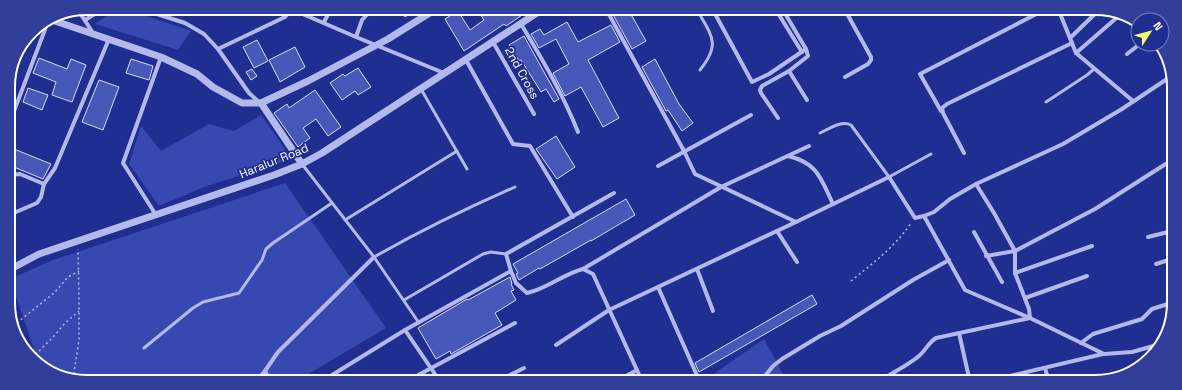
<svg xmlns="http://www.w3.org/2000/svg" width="1182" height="390" viewBox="0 0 1182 390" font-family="'Space Grotesk',sans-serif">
  <rect width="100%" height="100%" fill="#202e91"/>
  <g fill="#3748b0">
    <path d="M117,8H123L191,31L178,50L95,24Z"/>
    <path d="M261,115L292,159L204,187L159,206L129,164L141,126L161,151L209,124L234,131Z"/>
    <path d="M285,183L386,328L298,380L66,379L38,361L10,279L53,260Z"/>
    <path d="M764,339L787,381H705V380Z"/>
  </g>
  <g fill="#4858b9" stroke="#d6dbfa">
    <path d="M400,9H417L405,17Z"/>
    <path d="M477,9H531L506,26L504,24L464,51L445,19L458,11L470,30L484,20Z"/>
    <path d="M610,9H628L646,41L632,49Z"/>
    <path d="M567,22L578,42L611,25L620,42L588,60L619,118L603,127L581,87L565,96L553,73L569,64L556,39L539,48L531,34L540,29L544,35Z"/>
    <path d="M524,36L559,99L554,102L546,89L541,92L521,60L519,61L509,45Z"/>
    <path d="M26,38L28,39L16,72L11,71L16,52Z"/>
    <path d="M257,40L268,61L254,68L243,47Z"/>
    <path d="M295,47L305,67L280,82L269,60Z"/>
    <path d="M39,58L67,69L71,59L86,65L72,102L52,95L56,82L33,73Z"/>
    <path d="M131,59L153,66L149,80L126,73Z"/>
    <path d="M655,59L679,104L693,123L682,131L668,110L666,111L642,67Z"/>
    <path d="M358,68L371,87L358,95L355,91L342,100L330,83L343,74L345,76Z"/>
    <path d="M252,69L257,76L251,80L246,72Z"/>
    <path d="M99,80L119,87L103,130L82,122Z"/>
    <path d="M28,88L48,95L42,110L23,102Z"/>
    <path d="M315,90L341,127L328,136L316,119L303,128L310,138L298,147L274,113L287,104L289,108Z"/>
    <path d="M556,136L575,167L557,179L536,149Z"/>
    <path d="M9,147L51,164L43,179L9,165Z"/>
    <path d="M626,199L635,215L591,241V240L540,269L539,268L519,280L516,274L518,273L513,264Z"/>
    <path d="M510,277L512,284H511L514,290L511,291L516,300L495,313L502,325L451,354L450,351L436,359L418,328L467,299L468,300Z"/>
    <path d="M812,295L817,304L699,372L695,363Z"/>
  </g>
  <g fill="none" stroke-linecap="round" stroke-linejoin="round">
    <g stroke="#b1b9ed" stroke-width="1.5" stroke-dasharray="2 3" stroke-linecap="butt">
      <path d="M851,281C873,263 895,247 911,223"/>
      <path d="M13,326L54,293L68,277L79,271"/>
      <path d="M32,358L55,335L65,323L79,311"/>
      <path d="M73,379L79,340V298L78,249"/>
    </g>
    <g stroke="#b1b9ed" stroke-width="3">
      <path d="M697,10C712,36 721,44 700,70"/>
      <path d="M421,89L467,169"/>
      <path d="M1046,102L1087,75L1094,69"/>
      <path d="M820,133C829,129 841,120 851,125L889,177L931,154"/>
      <path d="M302,164L374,257L419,323"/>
      <path d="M345,220L457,151"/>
      <path d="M374,257C420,231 467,208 515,187"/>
      <path d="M404,300L483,254L491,252L506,254"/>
      <path d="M144,348L193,308L203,302L239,293L262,260L266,249L273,243L332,203"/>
    </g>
    <g stroke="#b1b9ed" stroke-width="4">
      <path d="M138,8L185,23L204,34L218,49"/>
      <path d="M291,9L356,37L444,73"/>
      <path d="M606,9L684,151L695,174L796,222L889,177L915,218L924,216L934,212L950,199L976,184L1063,144L1122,109L1173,75"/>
      <path d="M78,10L93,33"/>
      <path d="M713,10L752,82L769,74L806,49"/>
      <path d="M776,10L802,52"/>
      <path d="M845,10L871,57V60L868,64L845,77"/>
      <path d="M1059,11L1076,53L1133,101"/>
      <path d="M85,20L104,8"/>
      <path d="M324,22L331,9"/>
      <path d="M521,24C542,59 563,94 578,132"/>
      <path d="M356,37L362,20L372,9"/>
      <path d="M1070,38L1098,11"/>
      <path d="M493,42L534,114"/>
      <path d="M1076,53L1121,14"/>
      <path d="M1127,54L1140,44"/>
      <path d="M466,60L513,144L530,146L573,217"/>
      <path d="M789,71L807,100"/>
      <path d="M260,103L249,93L218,49L285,17L292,9"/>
      <path d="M941,111L920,74L1042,11"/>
      <path d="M778,118L761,93L760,90L762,86L789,71L808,56L806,49L783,10"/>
      <path d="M8,127L49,19"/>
      <path d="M964,153L943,113L942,108L947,104L1072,43"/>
      <path d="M788,156C818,163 821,179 833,204"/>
      <path d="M658,166L751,115"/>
      <path d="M9,175L20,174L44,184"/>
      <path d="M976,184L994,213L1015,251L986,256"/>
      <path d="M9,215L37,203L41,197L44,184L55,168L109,39"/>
      <path d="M156,215L123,163L161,57"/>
      <path d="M924,216L965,290L1030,318L1104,354L1132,352L1157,345"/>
      <path d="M777,231L797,262"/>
      <path d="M974,232L1002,282"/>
      <path d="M1148,237L1172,231"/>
      <path d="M1156,264L1172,259"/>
      <path d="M583,269L721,187L809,146"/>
      <path d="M697,269L713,311"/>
      <path d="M511,271L506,254L614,193"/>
      <path d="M1015,273L1092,246"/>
      <path d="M658,287L699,380"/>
      <path d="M1025,298L1087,276"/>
      <path d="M1030,318L1029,309L1015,273V251L1095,209L1172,160"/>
      <path d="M405,330L439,380"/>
      <path d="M959,333L970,382"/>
      <path d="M1081,343L1093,334L1142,319L1152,309L1171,303"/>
      <path d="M556,345L609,310L796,222"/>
      <path d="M1045,368L1049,382"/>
      <path d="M265,371L270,380"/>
      <path d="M257,380L265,371L278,352L374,257"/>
      <path d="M324,380L405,330L511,271L516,283L527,293C547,289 563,274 583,269L593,274L642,381"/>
      <path d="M409,380L515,323"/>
      <path d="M500,380L524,368"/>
      <path d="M617,381L637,370"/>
      <path d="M761,381L773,366L782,359L820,336L841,326L913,280L949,260"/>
      <path d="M879,381C892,373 907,366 919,356C925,351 929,342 936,338L1030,318"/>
      <path d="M984,382L1103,354"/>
    </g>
    <g stroke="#b1b9ed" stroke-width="7">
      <path d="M49,19L161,57L197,74L213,87L242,103H261L308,81L388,39L436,9"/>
      <path d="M261,103L302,164"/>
      <path d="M9,270L39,254L274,175L302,164L322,153L543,9"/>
    </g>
  </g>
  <g text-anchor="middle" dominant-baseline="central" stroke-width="3.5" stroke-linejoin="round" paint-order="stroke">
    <g font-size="12" fill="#fff" stroke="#202e91">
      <text transform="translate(522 73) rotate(61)">2nd Cross</text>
      <text transform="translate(274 161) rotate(-22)">Haralur Road</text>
    </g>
  </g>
  <path d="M0 0H1182V390H0ZM87 15H1095A72 72 0 0 1 1167 87V303A72 72 0 0 1 1095 375H87A72 72 0 0 1 15 303V87A72 72 0 0 1 87 15Z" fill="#323f9a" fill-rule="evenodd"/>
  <path fill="none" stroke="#fff" stroke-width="2" d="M87 15H1095A72 72 0 0 1 1167 87V303A72 72 0 0 1 1095 375H87A72 72 0 0 1 15 303V87A72 72 0 0 1 87 15Z"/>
  <g transform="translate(1150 32) rotate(54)"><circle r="19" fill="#202e91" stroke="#7982bd"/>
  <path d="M0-3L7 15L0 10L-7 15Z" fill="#f8fb71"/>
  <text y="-6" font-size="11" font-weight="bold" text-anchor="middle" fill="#ffffff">N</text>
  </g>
</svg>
